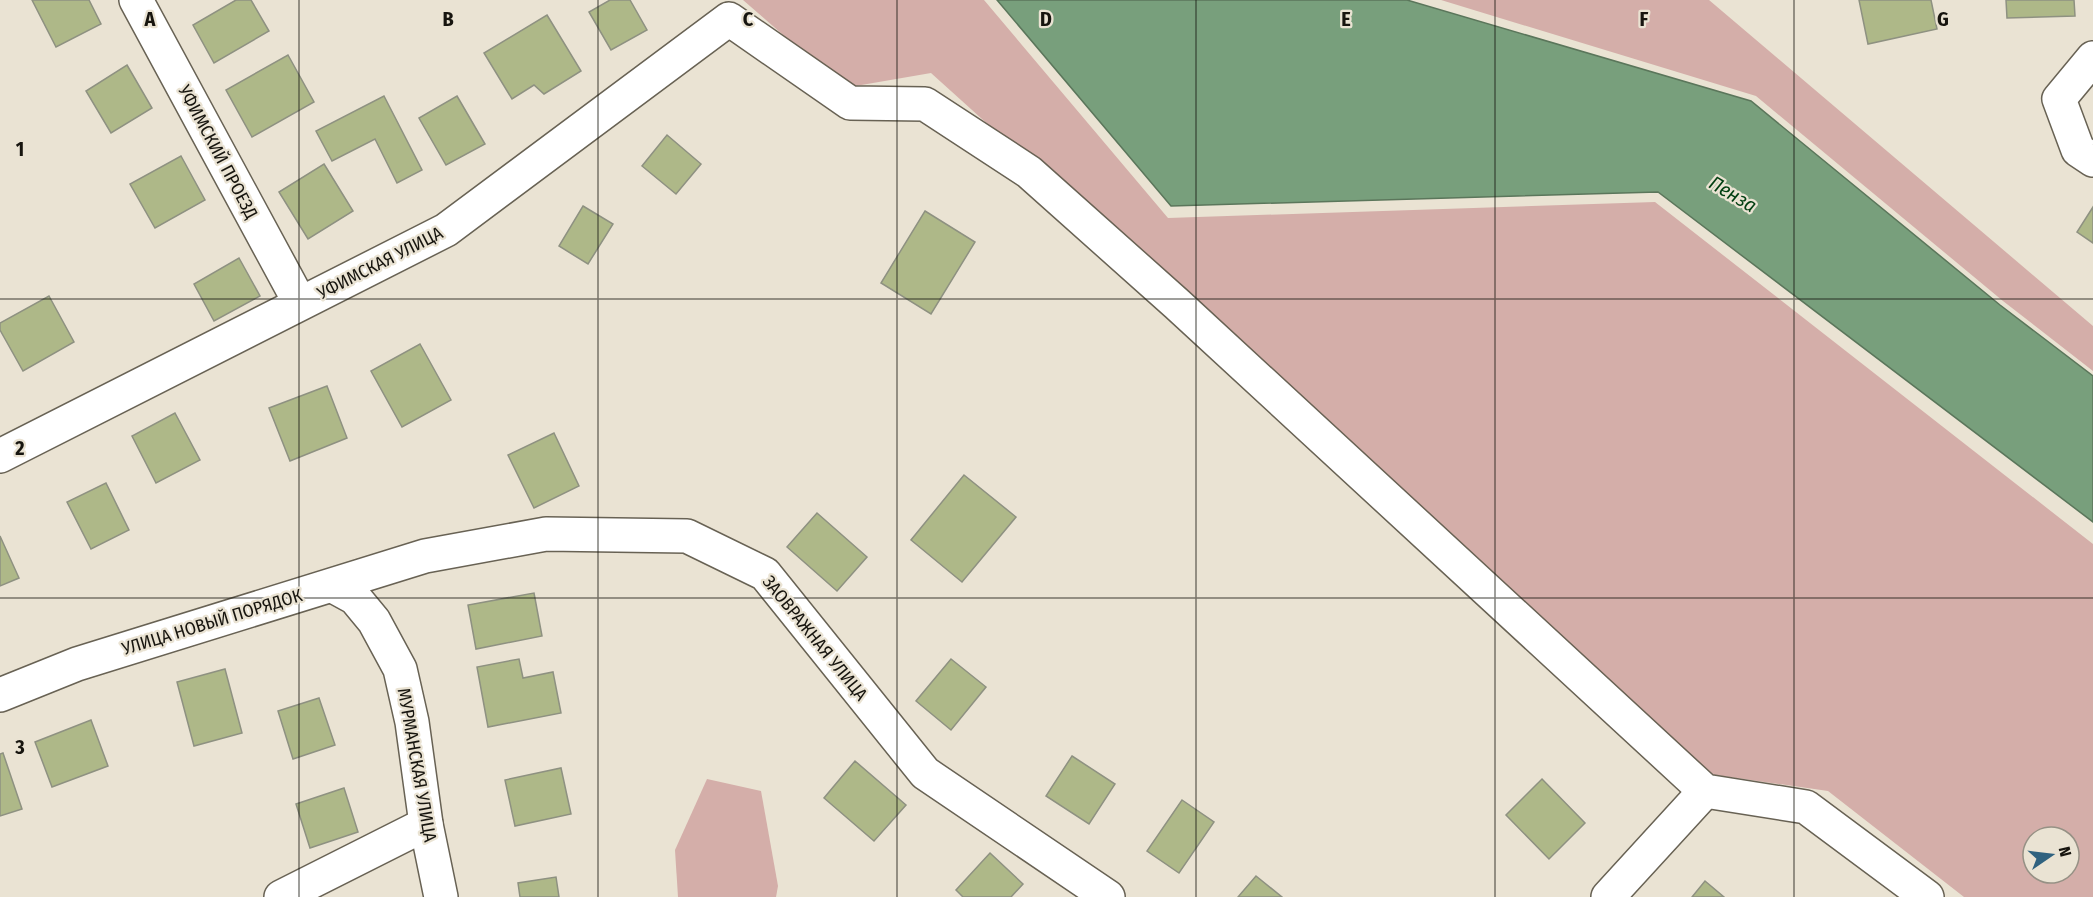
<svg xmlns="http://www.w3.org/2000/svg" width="2093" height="897" viewBox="0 0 2093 897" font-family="'Fira Sans Condensed',sans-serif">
  <rect width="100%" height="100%" fill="#eae3d3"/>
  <g fill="#d4aea9" fill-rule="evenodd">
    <path d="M743,0H984L1168,218L1655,202L2093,544V897H1964L1828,791L1709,774L931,73L844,88ZM2033,837H2069V873H2033Z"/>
    <path d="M1441,0H1709L2093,326V371L2003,301L1756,96Z"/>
    <path d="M707,779L761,791L778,886L776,897H678L675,850Z"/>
  </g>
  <path fill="#789f7c" stroke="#5b765b" stroke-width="1.5" d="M997,0H1407L1751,101L2000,305L2093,376V522L1658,192L1171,206Z"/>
  <g fill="#aeb888" stroke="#8e9181" stroke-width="1.5">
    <path d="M32,0H89L101,24L56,47Z"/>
    <path d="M236,0H251L269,31L214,63L193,25Z"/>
    <path d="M610,0H630L647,30L611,50L589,12Z"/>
    <path d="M1859,0H1931L1937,29L1868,44Z"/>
    <path d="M2006,0H2074L2075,16L2007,18Z"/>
    <path d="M547,15L581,71L544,94L534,85L512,99L484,53Z"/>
    <path d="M288,55L314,102L252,137L226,90Z"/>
    <path d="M127,65L152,108L111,133L86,91Z"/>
    <path d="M384,96L422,170L397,183L375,139L332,161L316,131Z"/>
    <path d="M457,96L485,144L446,165L419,118Z"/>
    <path d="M667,135L701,164L676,194L642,166Z"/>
    <path d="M181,156L205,200L155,228L130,184Z"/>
    <path d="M324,164L353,211L308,239L279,192Z"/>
    <path d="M583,206L613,224L588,264L559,246Z"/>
    <path d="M2093,207V243L2077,232Z"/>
    <path d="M925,211L975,242L931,314L881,283Z"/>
    <path d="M239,258L260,296L214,321L194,284Z"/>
    <path d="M49,296L74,342L23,371L0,330V323Z"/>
    <path d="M420,344L451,400L402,427L371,371Z"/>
    <path d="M327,386L347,438L290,461L269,408Z"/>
    <path d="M175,413L200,460L156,483L132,436Z"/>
    <path d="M554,433L579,486L534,508L508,455Z"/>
    <path d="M964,475L1016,517L962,582L911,540Z"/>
    <path d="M106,483L129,530L91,549L67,502Z"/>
    <path d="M817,513L867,557L837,591L787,547Z"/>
    <path d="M0,536L19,578L0,586Z"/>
    <path d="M534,593L542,636L476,649L468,605Z"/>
    <path d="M519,659L523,678L553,672L561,713L488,727L477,667Z"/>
    <path d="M951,659L986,687L951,730L916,701Z"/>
    <path d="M225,669L242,733L194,746L177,682Z"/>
    <path d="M319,698L335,745L293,759L278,711Z"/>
    <path d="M91,720L108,766L52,787L35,742Z"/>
    <path d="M3,753L22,809L0,816V754Z"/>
    <path d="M1072,756L1115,784L1089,824L1046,796Z"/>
    <path d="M855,761L906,805L874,841L824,798Z"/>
    <path d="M561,768L571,814L515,826L505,780Z"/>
    <path d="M1542,779L1585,823L1549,859L1506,815Z"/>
    <path d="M344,788L358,832L310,848L296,804Z"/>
    <path d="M1182,800L1214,822L1179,873L1147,851Z"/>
    <path d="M990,853L1023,884L1011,897H963L956,890Z"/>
    <path d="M1256,876L1282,897H1238Z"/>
    <path d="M556,877L559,897H520L518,883Z"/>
    <path d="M1705,881L1724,897H1692Z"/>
  </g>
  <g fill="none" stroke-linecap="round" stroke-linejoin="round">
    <defs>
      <g id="minor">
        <path d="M136,0L300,303"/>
        <path d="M2093,58L2059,99L2078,150L2093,160"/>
        <path d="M0,456L446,230L729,19L850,103L925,104L1029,172L1177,304L1705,791L1806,807L1927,897"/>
        <path d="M333,586L355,598L374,621L400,669L412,722L426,824L441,897"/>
        <path d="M0,695L77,664L425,556L546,534L687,536L765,574L925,773L1108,897"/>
        <path d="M281,897L426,824"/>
        <path d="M1608,897L1705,791"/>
      </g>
    </defs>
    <use href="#minor" stroke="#686254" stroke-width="36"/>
    <use href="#minor" stroke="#fff" stroke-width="33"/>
  </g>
  <path fill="none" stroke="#17150f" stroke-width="1.5" stroke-opacity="0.55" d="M299,0V897M598,0V897M897,0V897M1196,0V897M1495,0V897M1794,0V897M0,299H2093M0,598H2093"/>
  <g text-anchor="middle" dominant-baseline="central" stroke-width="4.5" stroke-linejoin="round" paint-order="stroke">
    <g font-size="18" fill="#17150f" stroke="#eae3d3">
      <text transform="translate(218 152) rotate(62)">УФИМСКИЙ ПРОЕЗД</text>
      <text transform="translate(380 263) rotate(-27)">УФИМСКАЯ УЛИЦА</text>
      <text transform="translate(212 622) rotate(-17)">УЛИЦА НОВЫЙ ПОРЯДОК</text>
      <text transform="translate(815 638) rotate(51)">ЗАОВРАЖНАЯ УЛИЦА</text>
      <text transform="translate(417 765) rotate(80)">МУРМАНСКАЯ УЛИЦА</text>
    </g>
    <g font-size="20" font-style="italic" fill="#003f11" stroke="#eae3d3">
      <text transform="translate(1733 194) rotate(31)">Пенза</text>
    </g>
  </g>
  <g font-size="20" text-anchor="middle" font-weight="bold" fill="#17150f" stroke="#eae3d3" stroke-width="4.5" stroke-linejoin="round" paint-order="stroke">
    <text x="150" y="26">A</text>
    <text x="448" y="26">B</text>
    <text x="748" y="26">C</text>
    <text x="1046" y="26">D</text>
    <text x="1346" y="26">E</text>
    <text x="1644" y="26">F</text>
    <text x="1943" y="26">G</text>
    <text x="20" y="156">1</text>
    <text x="20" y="455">2</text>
    <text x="20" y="754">3</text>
  </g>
  <g transform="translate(2051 855) rotate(76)"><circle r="28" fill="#eae3d3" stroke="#969185" stroke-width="1.5"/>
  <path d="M0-4.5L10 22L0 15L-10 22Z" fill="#30627f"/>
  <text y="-9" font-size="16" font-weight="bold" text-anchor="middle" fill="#17150f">N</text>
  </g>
</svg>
